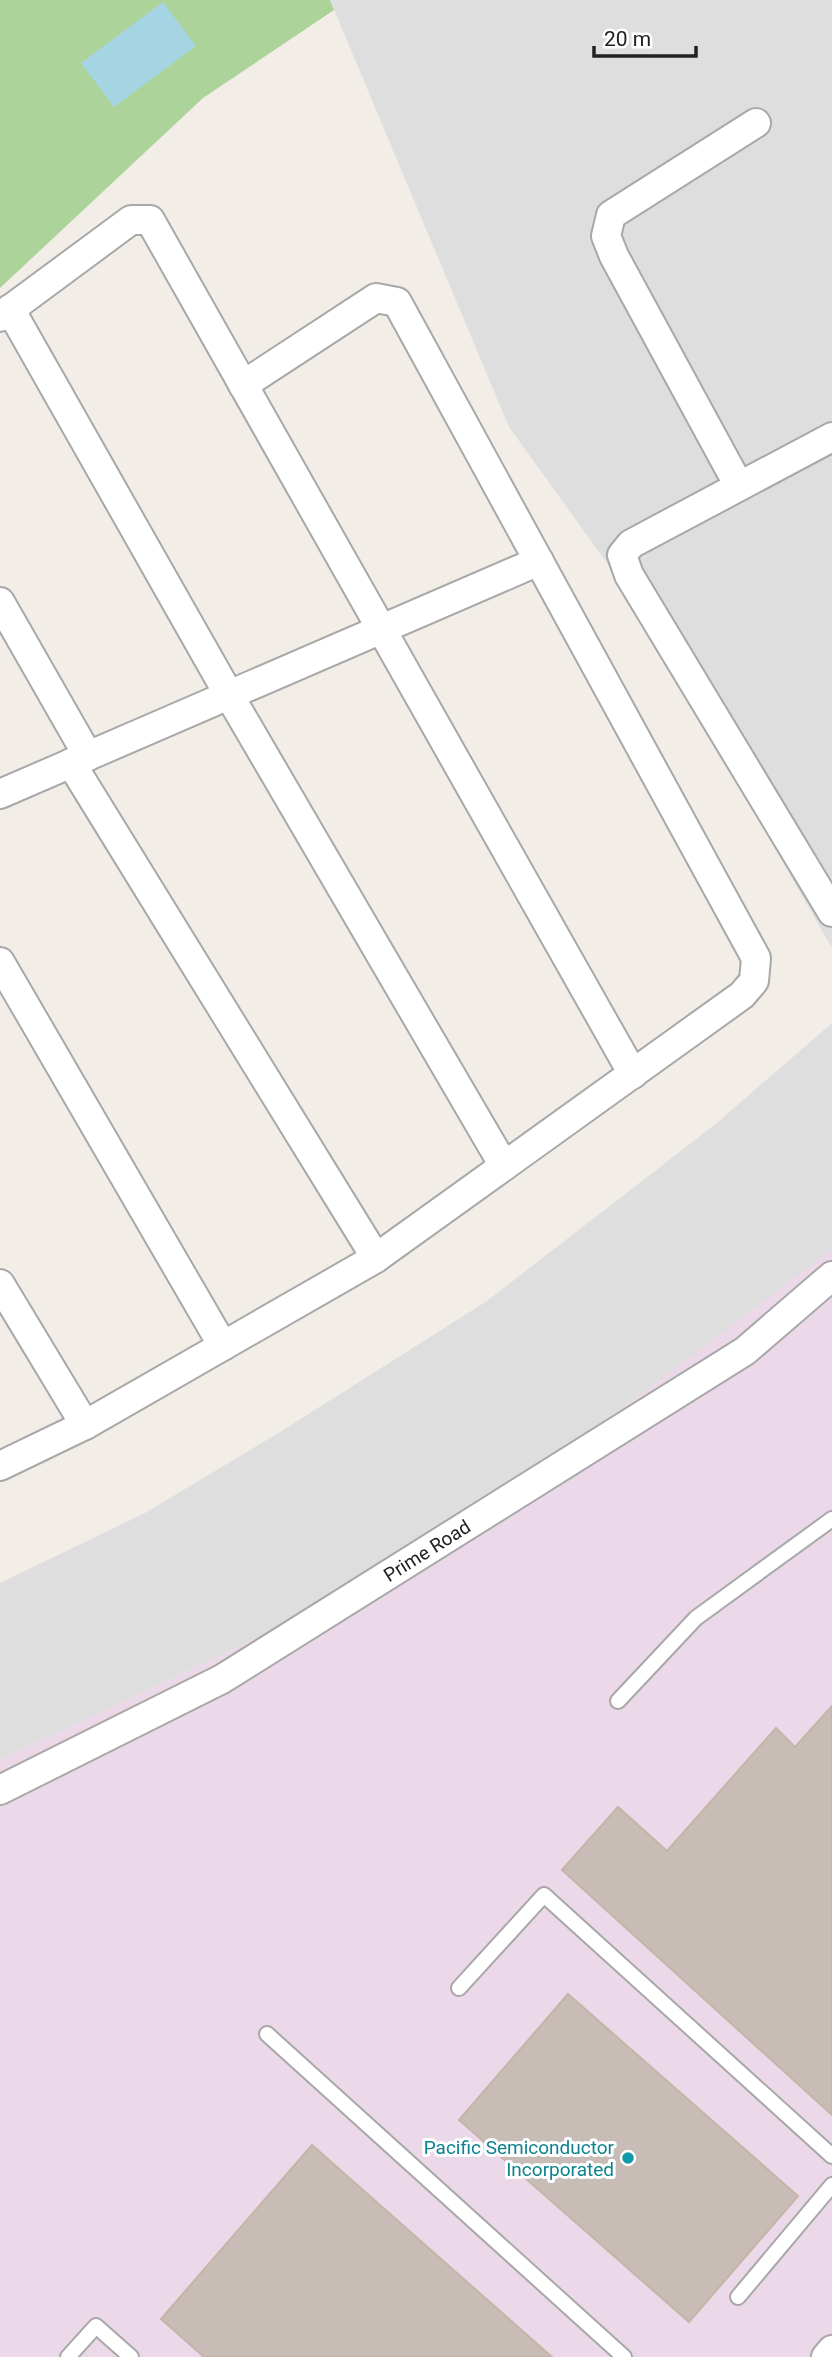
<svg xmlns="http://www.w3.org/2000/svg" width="832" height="2357" viewBox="0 0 832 2357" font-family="Roboto,sans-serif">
  <rect width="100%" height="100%" fill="#f2eee7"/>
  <g fill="#dfdede">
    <path d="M330,0H832V948L627,591L509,427Z"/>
    <path d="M832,1023V1249L823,1258L595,1429L359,1590L0,1760V1583L145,1513L280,1432L487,1301L718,1122Z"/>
  </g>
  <path fill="#ebd8e8" d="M832,1249V2357H0V1760L359,1590L595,1429Z"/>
  <path fill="#acd399" d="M0,0H330L334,10L203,98L0,288Z"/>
  <path fill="#a5d5e2" d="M163,2L196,46L114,107L81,63Z"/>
  <g fill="#c7bdb6" stroke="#c5b4a8" stroke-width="2">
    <path d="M832,1706V2115L562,1870L618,1807L667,1851L776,1728L795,1747Z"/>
    <path d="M568,1994L798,2196L689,2322L459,2120Z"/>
    <path d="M312,2145L552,2357H204L161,2319Z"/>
  </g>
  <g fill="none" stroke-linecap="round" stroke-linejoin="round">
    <defs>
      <g id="service">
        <path d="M618,1701L696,1618L832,1519"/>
        <path d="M459,1988L544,1895L832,2156"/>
        <path d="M267,2034L624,2357"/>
        <path d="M738,2297L832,2185"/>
        <path d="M68,2357L96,2326L131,2357"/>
      </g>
      <g id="minor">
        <path d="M10,309L229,695L504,1166"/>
        <path d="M0,317L131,220H150L633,1074"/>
        <path d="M832,437L631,544L622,555L629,575L832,912"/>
        <path d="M739,486L614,256L606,236L611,215L756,123"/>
        <path d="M0,602L88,756"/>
        <path d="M71,763L376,1258"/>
        <path d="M0,794L539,561"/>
        <path d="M0,962L223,1346"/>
        <path d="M0,1284L85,1425"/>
        <path d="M0,1466L85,1425L376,1258L742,995L754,981L756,958L397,302L376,298L243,385"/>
        <path id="s1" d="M0,1790L222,1679L745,1351L832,1276"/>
        <path d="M826,2357L832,2350"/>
      </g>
    </defs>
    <use href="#service" stroke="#a8a8a8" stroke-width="18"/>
    <use href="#minor" stroke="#a8a8a8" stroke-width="32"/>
    <use href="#service" stroke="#fff" stroke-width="14"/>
    <use href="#minor" stroke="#fff" stroke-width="28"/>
  </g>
  <circle fill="#0f9aa8" stroke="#fff" stroke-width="2.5" cx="628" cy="2158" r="7"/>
  <g text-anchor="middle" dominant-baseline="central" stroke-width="6" stroke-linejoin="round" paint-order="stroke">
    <g font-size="19" fill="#212121" stroke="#fff">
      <text stroke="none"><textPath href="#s1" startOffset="490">Prime Road</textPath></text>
    </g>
    <g font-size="19" fill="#0d838f" stroke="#fff" text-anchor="end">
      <text x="614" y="2147">Pacific Semiconductor<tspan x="614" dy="22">Incorporated</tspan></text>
    </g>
  </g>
  <path d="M594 46v10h102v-10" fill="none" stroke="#212121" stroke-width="3.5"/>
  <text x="604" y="46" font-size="21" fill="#212121" stroke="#ffffff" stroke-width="5" paint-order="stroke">20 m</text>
</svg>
